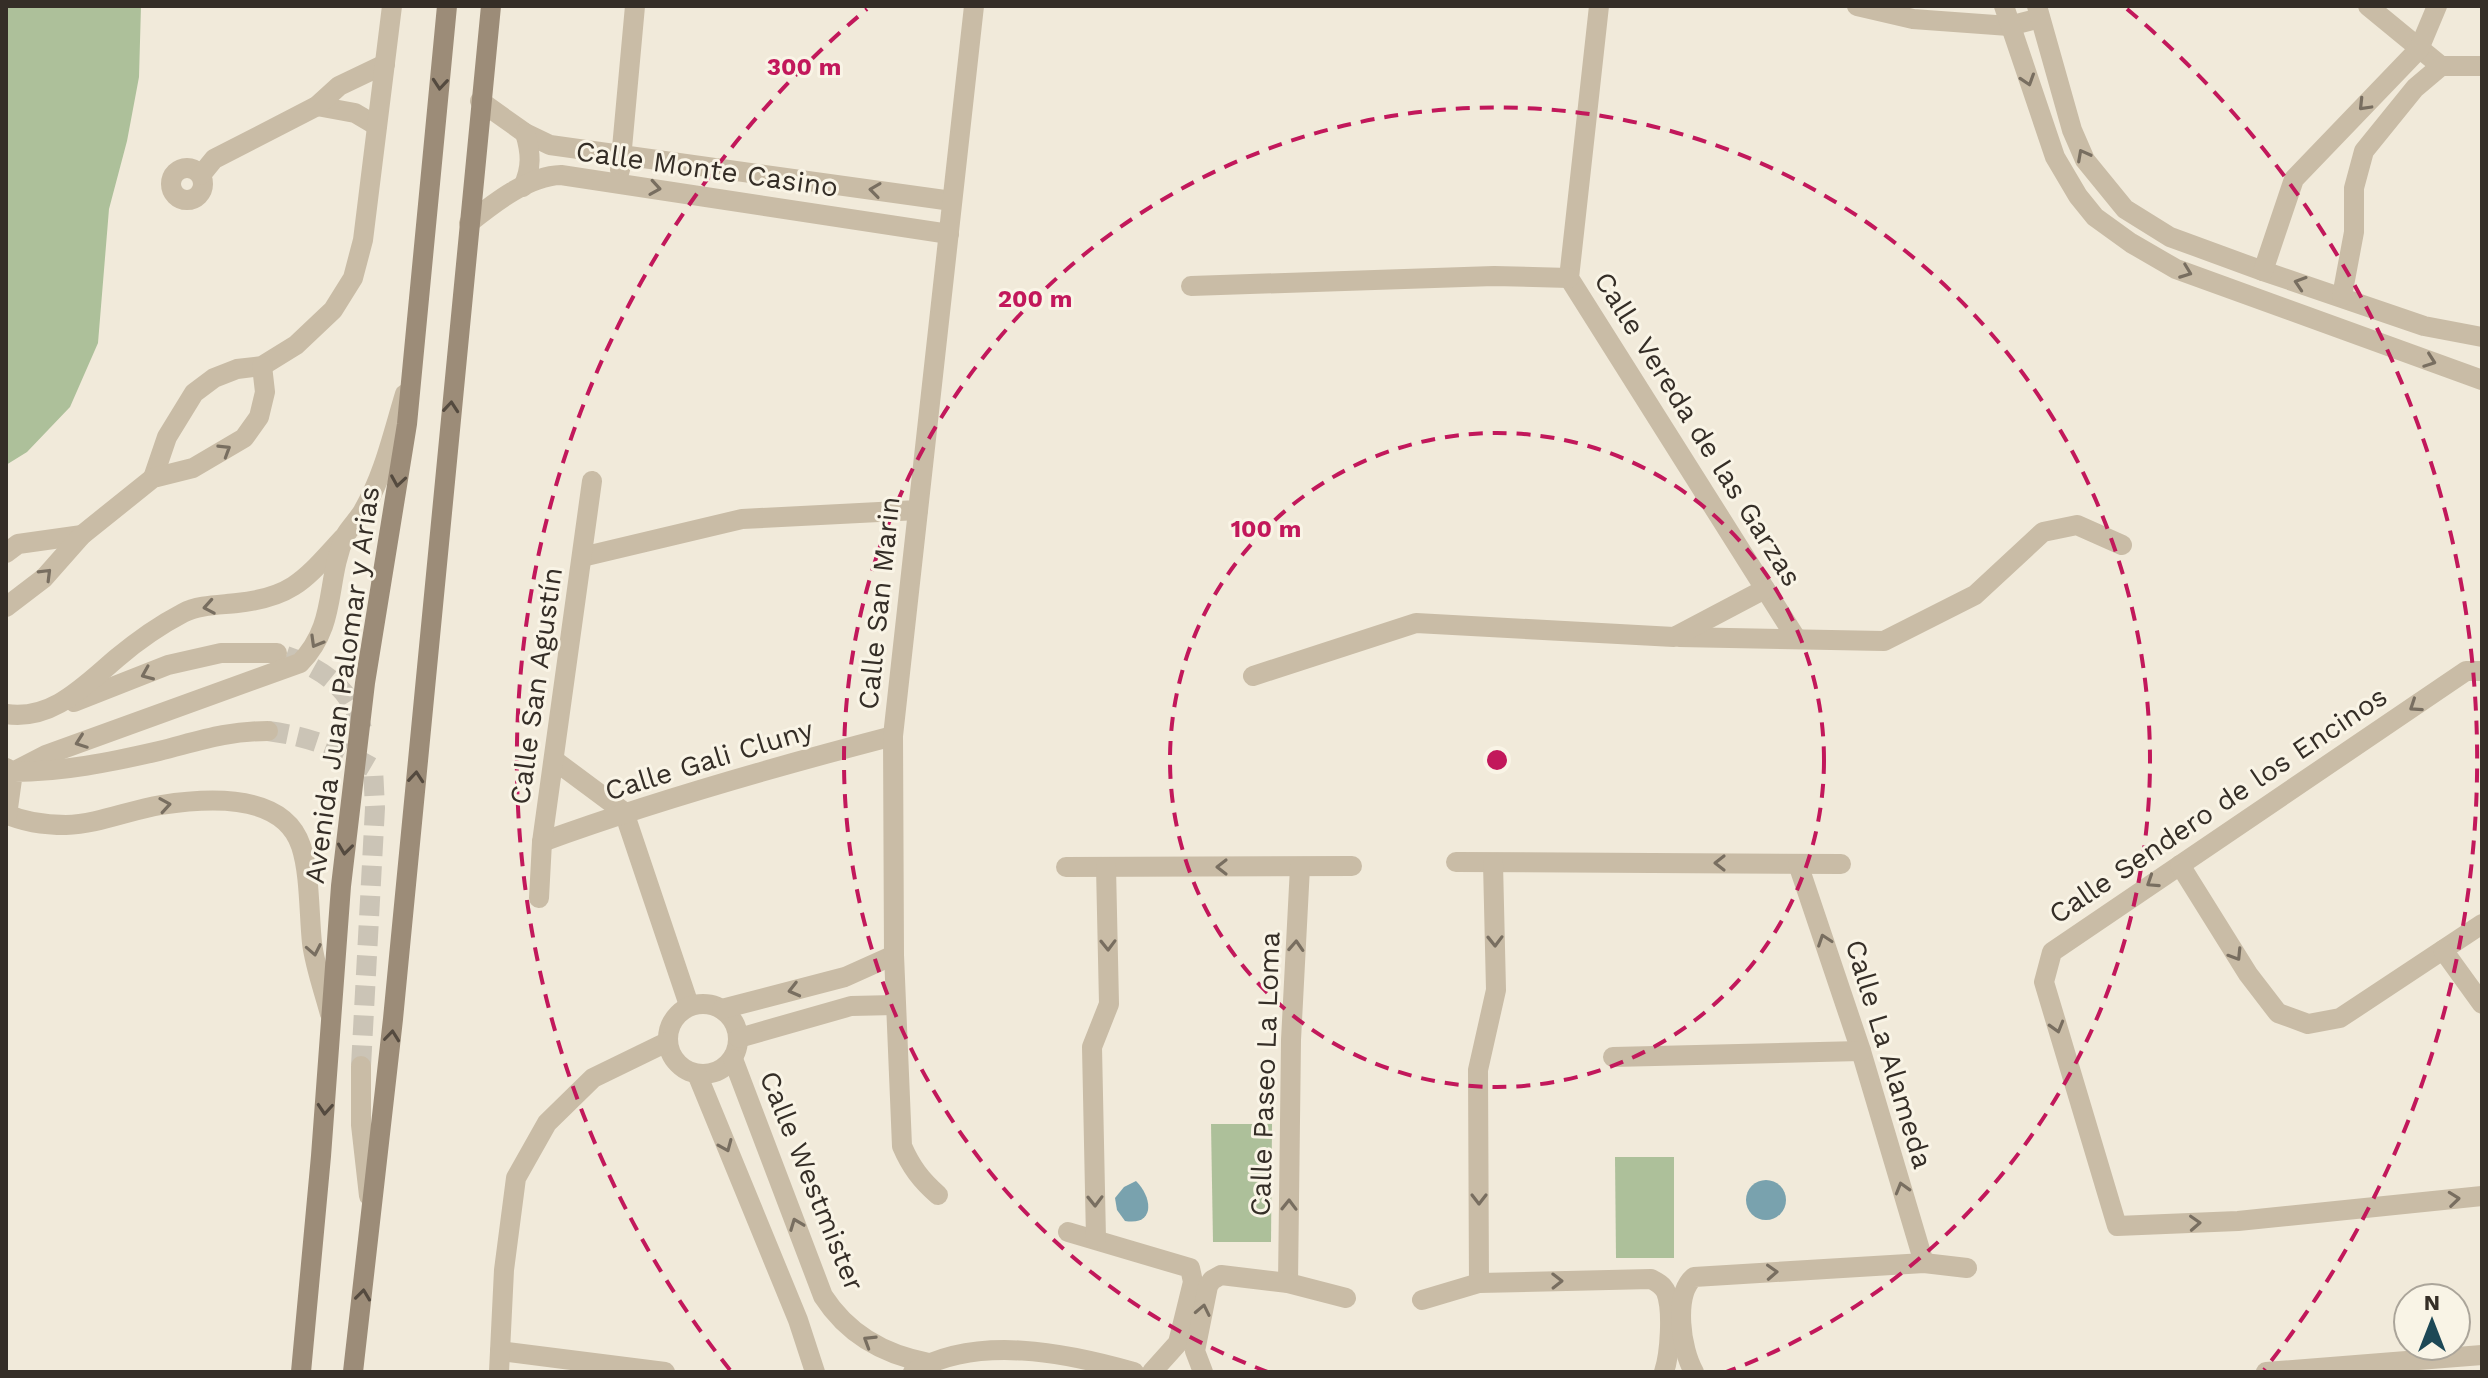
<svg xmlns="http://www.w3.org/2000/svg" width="2488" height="1378" viewBox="0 0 2488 1378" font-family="'Work Sans',sans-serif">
  <rect width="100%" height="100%" fill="#f1eada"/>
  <g fill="#adc09a">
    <path d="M6,6H141L139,77L127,141L109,209L98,343L70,407L27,452L6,465Z"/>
    <path d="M1211,1124H1272L1271,1242H1213Z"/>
    <path d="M1615,1157H1674V1258H1616Z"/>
  </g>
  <g fill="#79a2ae">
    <circle cx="1766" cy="1200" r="20"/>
    <path d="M1136,1181C1153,1198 1155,1226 1125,1221L1117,1210L1115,1198L1124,1187Z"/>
  </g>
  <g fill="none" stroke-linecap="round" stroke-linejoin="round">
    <g stroke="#cbc4b6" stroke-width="20" stroke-dasharray="20 10" stroke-linecap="butt">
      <path d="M286,656C324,669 351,689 362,729"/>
      <path d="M268,731C307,736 339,748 373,768L375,808L361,1066"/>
    </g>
    <g stroke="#c9bca6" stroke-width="20">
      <path d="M1599,6L1569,278L1796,638"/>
      <path d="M1857,6L1913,19L2009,26L2040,18"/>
      <path d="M2004,6L2055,157L2078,196L2095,217L2131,243L2176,269L2482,380"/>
      <path d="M2037,6L2072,130L2085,160L2125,209L2170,237L2263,271L2424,326L2482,337"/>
      <path d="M2368,6L2441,66H2482"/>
      <path d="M480,101L525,133L550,145L952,201"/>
      <path d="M317,106L355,113L377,126"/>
      <circle cx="187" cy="184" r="16"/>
      <path d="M620,170L635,6"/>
      <path d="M201,175L214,159L317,106L339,86L385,64"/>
      <path d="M523,187C532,167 531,153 525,133"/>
      <path d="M469,223C494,203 528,176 561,175L949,234"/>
      <path d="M2263,271L2294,179L2419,49L2437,6"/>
      <path d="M1191,286L1494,276L1569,278"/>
      <path d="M2342,296L2354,232V188L2364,151L2415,88L2441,66"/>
      <path d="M153,478L167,437L194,393L214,378L237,369L262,366L296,345L333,310L353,278L363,240L392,6"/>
      <path d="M6,553L18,544L82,535"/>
      <path d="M582,557L742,519L918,510"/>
      <path d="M6,607L44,578L82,535L153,478L193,468L244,438L259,417L265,392L262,366"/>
      <path d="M1679,637L1884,641L1975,595L2043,532L2077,525L2122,545"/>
      <path d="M2482,671H2466L2052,952L2044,982L2117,1226L2238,1221L2482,1196"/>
      <path d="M1253,676L1416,623L1674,637L1765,589"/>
      <path d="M74,702L168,665L221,653H277"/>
      <path d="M6,714C52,721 84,686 117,658C136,642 160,625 183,613C198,605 220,605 237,603C294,597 306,578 343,538"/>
      <path d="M554,760L624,812L689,1005"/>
      <path d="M6,768L13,772L46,755L300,663C338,624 325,581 345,536C350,527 358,520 363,511C384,475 393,433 405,394"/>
      <path d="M6,814C24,822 46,825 66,825C98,824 130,810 161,805C206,798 283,792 301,846C310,873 309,915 312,943C315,967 324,991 330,1014"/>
      <path d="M7,815L13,772C63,772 111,762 159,751C199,741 226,731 268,731"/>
      <path d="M542,842C657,800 774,767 893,736"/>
      <path d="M1456,862L1841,864"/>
      <path d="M1798,864L1861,1051L1924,1263"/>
      <path d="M2180,865L2248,974L2278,1013L2308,1024L2340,1018L2482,924"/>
      <path d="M1066,867L1352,866"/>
      <path d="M539,898L542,842L592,481"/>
      <path d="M2443,950L2482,1004"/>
      <circle cx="703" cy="1039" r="35"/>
      <path d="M722,1009L845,977L894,955"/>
      <path d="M739,1038L851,1006L895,1005"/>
      <path d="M1613,1057L1861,1051"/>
      <path d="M733,1059L823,1296C848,1335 885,1355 929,1363"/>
      <path d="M361,1066V1125L369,1196"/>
      <path d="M697,1074L798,1320L815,1372"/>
      <path d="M938,1195C921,1180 911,1167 902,1146L894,955L893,736L974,6"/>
      <path d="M1068,1232L1190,1268L1193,1282L1178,1343L1152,1372"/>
      <path d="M1096,1239L1092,1047L1109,1004L1106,867"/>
      <path d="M1288,1283L1291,1040L1300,867"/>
      <path d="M1479,1283L1478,1070L1496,990L1493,863"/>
      <path d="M1422,1300L1479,1283L1651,1279C1657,1282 1663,1285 1666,1292C1673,1310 1670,1354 1664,1372"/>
      <path d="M500,1351L665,1372"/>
      <path d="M499,1372L504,1270L516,1178L547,1123L593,1078L667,1042"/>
      <path d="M1203,1372L1195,1351L1208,1286L1212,1280L1221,1275L1288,1283L1346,1298"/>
      <path d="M1694,1372C1681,1350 1673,1295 1694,1277L1924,1263L1967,1268"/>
    </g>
    <g stroke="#c9bca6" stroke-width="20">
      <path d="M913,1372C977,1334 1067,1353 1134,1372"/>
      <path d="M2266,1372L2482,1355"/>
    </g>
    <g stroke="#9c8c78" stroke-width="20">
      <path d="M301,1372L321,1156L341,886L365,683L407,424L447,6"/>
      <path d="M353,1372L393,1019L491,6"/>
    </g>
  </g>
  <defs><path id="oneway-chevron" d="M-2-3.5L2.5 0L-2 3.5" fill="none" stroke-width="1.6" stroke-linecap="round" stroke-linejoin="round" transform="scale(2)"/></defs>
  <g stroke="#786e60">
    <use href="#oneway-chevron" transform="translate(2028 80) rotate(72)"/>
    <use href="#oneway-chevron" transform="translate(2364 105) rotate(134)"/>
    <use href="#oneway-chevron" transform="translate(2083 155) rotate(-118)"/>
    <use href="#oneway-chevron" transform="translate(655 188) rotate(9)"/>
    <use href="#oneway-chevron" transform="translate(875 190) rotate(-172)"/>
    <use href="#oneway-chevron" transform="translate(2186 272) rotate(21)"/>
    <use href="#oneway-chevron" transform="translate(2300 283) rotate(-162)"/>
    <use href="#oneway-chevron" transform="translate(2430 361) rotate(20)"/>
    <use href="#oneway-chevron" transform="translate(225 450) rotate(-32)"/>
    <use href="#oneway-chevron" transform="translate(46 574) rotate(-45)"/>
    <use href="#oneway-chevron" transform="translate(209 607) rotate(170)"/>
    <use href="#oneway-chevron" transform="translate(316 642) rotate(120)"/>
    <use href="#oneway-chevron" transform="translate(147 674) rotate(157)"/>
    <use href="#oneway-chevron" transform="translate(2415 706) rotate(146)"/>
    <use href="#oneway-chevron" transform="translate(81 742) rotate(160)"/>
    <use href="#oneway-chevron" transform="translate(165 805) rotate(-9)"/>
    <use href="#oneway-chevron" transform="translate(1720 863) rotate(-180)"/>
    <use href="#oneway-chevron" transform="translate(1222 867) rotate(180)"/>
    <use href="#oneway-chevron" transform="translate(2152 882) rotate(147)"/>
    <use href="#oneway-chevron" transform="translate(1824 940) rotate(-109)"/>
    <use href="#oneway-chevron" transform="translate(1495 941) rotate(89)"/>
    <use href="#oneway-chevron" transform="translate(1108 945) rotate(89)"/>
    <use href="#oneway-chevron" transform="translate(1296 946) rotate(-87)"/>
    <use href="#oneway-chevron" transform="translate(314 950) rotate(79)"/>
    <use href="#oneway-chevron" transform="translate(2236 955) rotate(58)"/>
    <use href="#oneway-chevron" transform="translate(794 990) rotate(166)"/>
    <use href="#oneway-chevron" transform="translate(2057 1027) rotate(74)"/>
    <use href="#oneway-chevron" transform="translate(726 1146) rotate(67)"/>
    <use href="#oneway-chevron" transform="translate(1902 1188) rotate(-106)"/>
    <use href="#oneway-chevron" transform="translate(1479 1199) rotate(90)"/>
    <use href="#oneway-chevron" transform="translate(2454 1199) rotate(-6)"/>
    <use href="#oneway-chevron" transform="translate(1095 1201) rotate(89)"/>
    <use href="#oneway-chevron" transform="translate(1289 1205) rotate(-89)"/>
    <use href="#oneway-chevron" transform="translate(2195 1223) rotate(-3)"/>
    <use href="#oneway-chevron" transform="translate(796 1224) rotate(-111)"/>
    <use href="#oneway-chevron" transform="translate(1772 1272) rotate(-3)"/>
    <use href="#oneway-chevron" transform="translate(1557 1281) rotate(-1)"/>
    <use href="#oneway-chevron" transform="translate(1203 1310) rotate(-78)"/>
    <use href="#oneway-chevron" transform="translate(869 1341) rotate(-148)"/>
  </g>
  <g stroke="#544a3f">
    <use href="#oneway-chevron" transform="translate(440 84) rotate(95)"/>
    <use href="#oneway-chevron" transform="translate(451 407) rotate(-85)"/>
    <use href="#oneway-chevron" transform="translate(398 481) rotate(99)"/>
    <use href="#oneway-chevron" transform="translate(416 777) rotate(-85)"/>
    <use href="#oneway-chevron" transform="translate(345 849) rotate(97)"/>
    <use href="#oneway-chevron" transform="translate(392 1036) rotate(-84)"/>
    <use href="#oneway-chevron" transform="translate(325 1109) rotate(94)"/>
    <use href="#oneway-chevron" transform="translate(363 1295) rotate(-83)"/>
  </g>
  <g fill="none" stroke="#c2185b" stroke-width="4" stroke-dasharray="14 10">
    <circle cx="1497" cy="760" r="327"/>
    <path d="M1268 1372A653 653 0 1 1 1726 1372"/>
    <path d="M730 1370A980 980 0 0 1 867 9M2127 9A980 980 0 0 1 2264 1370"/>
  </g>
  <g text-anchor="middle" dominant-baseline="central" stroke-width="6" stroke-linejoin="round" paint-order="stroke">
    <g font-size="28" fill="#352e27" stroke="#f9f4e6">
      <text transform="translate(707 169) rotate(8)">Calle Monte Casino</text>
      <text transform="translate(1698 429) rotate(58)">Calle Vereda de las Garzas</text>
      <text transform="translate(879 603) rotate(-84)">Calle San Marin</text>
      <text transform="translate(342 685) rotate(-82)">Avenida Juan Palomar y Arias</text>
      <text transform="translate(536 686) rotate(-82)">Calle San Agustín</text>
      <text transform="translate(709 760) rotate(-17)">Calle Gali Cluny</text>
      <text transform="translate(2218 805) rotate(-34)">Calle Sendero de los Encinos</text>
      <text transform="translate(1889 1054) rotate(73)">Calle La Alameda</text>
      <text transform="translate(1265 1074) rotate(-88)">Calle Paseo La Loma</text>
      <text transform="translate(812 1181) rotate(68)">Calle Westmister</text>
    </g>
  </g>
  <circle cx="1497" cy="760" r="12" fill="#c2185b" stroke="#f9f4e6" stroke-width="4"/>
  <g font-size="24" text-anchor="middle" font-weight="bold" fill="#c2185b" stroke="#f9f4e6" stroke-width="6" stroke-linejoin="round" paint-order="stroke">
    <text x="804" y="75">300 m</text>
    <text x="1035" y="307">200 m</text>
    <text x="1266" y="537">100 m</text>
  </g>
  <rect width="2488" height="1378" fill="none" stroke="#352e27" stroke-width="16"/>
  <g transform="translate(2432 1322)"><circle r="38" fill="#f9f4e6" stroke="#aba59a" stroke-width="2"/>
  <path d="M0-6L14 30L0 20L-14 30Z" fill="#1d4856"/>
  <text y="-12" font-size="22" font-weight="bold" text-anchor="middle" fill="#352e27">N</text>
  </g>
</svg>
